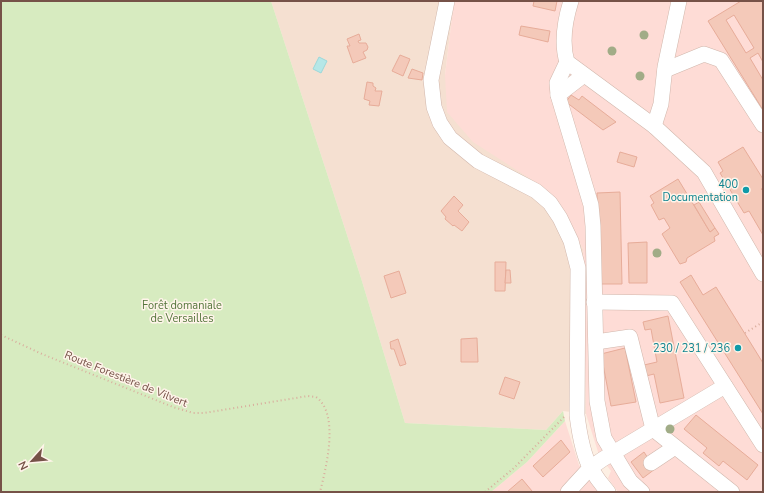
<svg xmlns="http://www.w3.org/2000/svg" width="764" height="493" viewBox="0 0 764 493" font-family="'Nunito Sans',sans-serif">
  <rect width="100%" height="100%" fill="#fdefe3"/>
  <path fill="#f5e0d1" d="M271,1H454L445,75L543,187L559,202L583,249L586,414L563,411L546,430L405,423L361,278Z"/>
  <g fill="#fedcd6">
    <path d="M454,1H763V492H618L608,478L611,471L599,455L586,414L583,249L559,202L543,187L473,142L447,112L445,75Z"/>
    <path d="M565,421L579,465L600,492H491L527,462Z"/>
  </g>
  <path fill="#d7ebc0" d="M1,1H271L361,278L405,423L546,430L563,411L565,421L527,462L491,492H1Z"/>
  <path fill="#b6e7e7" stroke="#9cd8da" d="M319,57L327,61L321,73L313,69Z"/>
  <g fill="#f4c9b9" stroke="#e7ac99" fill-rule="evenodd">
    <path d="M534,1H557L555,11L533,6Z"/>
    <path d="M741,1H763V62L758,53L750,58L763,80V110L708,21ZM734,15L754,48L746,53L726,20Z"/>
    <path d="M521,26L550,31L548,42L519,35Z"/>
    <path d="M359,34L361,40L358,41L359,43H366L368,47L367,50L363,52L366,58L353,63L347,46H350L347,39Z"/>
    <path d="M400,55L410,59L403,76L392,71Z"/>
    <path d="M412,69L423,73L422,80L408,78Z"/>
    <path d="M367,82L373,83V86L376,88L375,91H382L379,106L369,105L370,101L364,99Z"/>
    <path d="M571,95L579,100L582,96L616,122L603,130L566,102Z"/>
    <path d="M743,147L763,179V188L761,189L763,191V235L749,211L744,213L720,173L723,171L718,162Z"/>
    <path d="M620,152L637,157L634,167L617,162Z"/>
    <path d="M678,179L710,232L715,228L719,234L714,237L715,241L687,258L686,262L680,264L662,234L670,228L664,218L659,220L651,205L654,203L650,196Z"/>
    <path d="M620,192L622,284H599L597,193Z"/>
    <path d="M454,196L463,205L458,211L469,222L462,231L454,225L453,226L445,219L446,217L441,211Z"/>
    <path d="M699,202L715,228L710,232L694,205Z"/>
    <path d="M647,242V283H629L628,243Z"/>
    <path d="M495,262H506L505,291H495Z"/>
    <path d="M506,270H510L511,283H505Z"/>
    <path d="M399,271L406,293L391,298L384,276Z"/>
    <path d="M691,275L703,295L716,287L763,363V414L680,282Z"/>
    <path d="M668,316L684,398L660,403L654,374L646,376L644,365L657,362L651,329L645,330L643,322Z"/>
    <path d="M477,338L478,362H461V339Z"/>
    <path d="M398,339L406,364L400,366L394,349H391L390,342Z"/>
    <path d="M625,348L636,402L611,406L601,354Z"/>
    <path d="M505,377L520,382L514,399L499,394Z"/>
    <path d="M696,415L758,465L747,480L723,461L719,466L703,453L707,448L684,429Z"/>
    <path d="M561,440L570,452L543,477L533,466Z"/>
    <path d="M644,452L655,469L643,478L631,462Z"/>
    <path d="M522,479L532,491L530,492H507Z"/>
  </g>
  <g fill="none" stroke-linecap="round" stroke-linejoin="round">
    <defs>
      <g id="minor">
        <path d="M447,1L431,80L434,107L440,123L450,138L478,161L536,191L550,203L560,218L571,241L578,268L577,415C579,431 583,455 591,469C596,477 602,485 608,492"/>
        <path d="M571,1C565,20 561,42 567,62L654,126L704,172L763,274"/>
        <path d="M567,62L557,83L558,95L591,205L593,226L597,401L604,438L630,481L642,492"/>
        <path d="M665,70L704,54L721,60L763,125"/>
        <path d="M558,95L584,75"/>
        <path d="M654,126L661,104L665,67L679,1"/>
        <path d="M594,302L672,303L763,445"/>
        <path d="M596,342L630,337L653,429L732,492"/>
        <path d="M651,463L675,447"/>
        <path d="M568,492L590,468L603,459L725,386"/>
      </g>
    </defs>
    <use href="#minor" stroke="#d1b7ac" stroke-width="16"/>
    <g stroke="#d9ac9c" stroke-width="2" stroke-dasharray="1 3" stroke-linecap="butt">
      <path d="M745,333L763,322"/>
      <path d="M1,335L42,354L173,407L193,413H204L308,396L316,397C340,414 326,468 320,492"/>
      <path d="M485,492L514,468L564,417"/>
    </g>
    <use href="#minor" stroke="#fff" stroke-width="15"/>
  </g>
  <g fill="#a1ac87">
    <circle cx="644" cy="35" r="4.5"/>
    <circle cx="612" cy="51" r="4.5"/>
    <circle cx="640" cy="76" r="4.5"/>
    <circle cx="657" cy="253" r="4.5"/>
    <circle cx="670" cy="429" r="4.5"/>
  </g>
  <g fill="#0f9aa8" stroke="#fff4ea" stroke-width="1.5">
    <circle cx="746" cy="190" r="4"/>
    <circle cx="738" cy="348" r="4"/>
  </g>
  <g text-anchor="middle" dominant-baseline="central" stroke-width="3" stroke-linejoin="round" paint-order="stroke">
    <g font-size="11" fill="#0d838f" stroke="#fff4ea" text-anchor="end">
      <text x="738" y="184">400<tspan x="738" dy="13">Documentation</tspan></text>
      <text x="730" y="348">230 / 231 / 236</text>
    </g>
    <g font-size="11" fill="#55763c" stroke="#fff4ea">
      <text x="182" y="305">Forêt domaniale<tspan x="182" dy="13">de Versailles</tspan></text>
    </g>
    <g font-size="11" fill="#765248" stroke="#fff4ea">
      <text transform="translate(126 379) rotate(22)">Route Forestière de Vilvert</text>
    </g>
  </g>
  <rect width="764" height="493" fill="none" stroke="#765248" stroke-width="4"/>
  <g transform="translate(32 461) rotate(243)" stroke="#fff4ea" stroke-width="3" paint-order="stroke">
  <path d="M0-3L7 15L0 10L-7 15Z" fill="#765248"/>
  <text y="-6" font-size="11" font-weight="bold" text-anchor="middle" fill="#765248">N</text>
  </g>
</svg>
